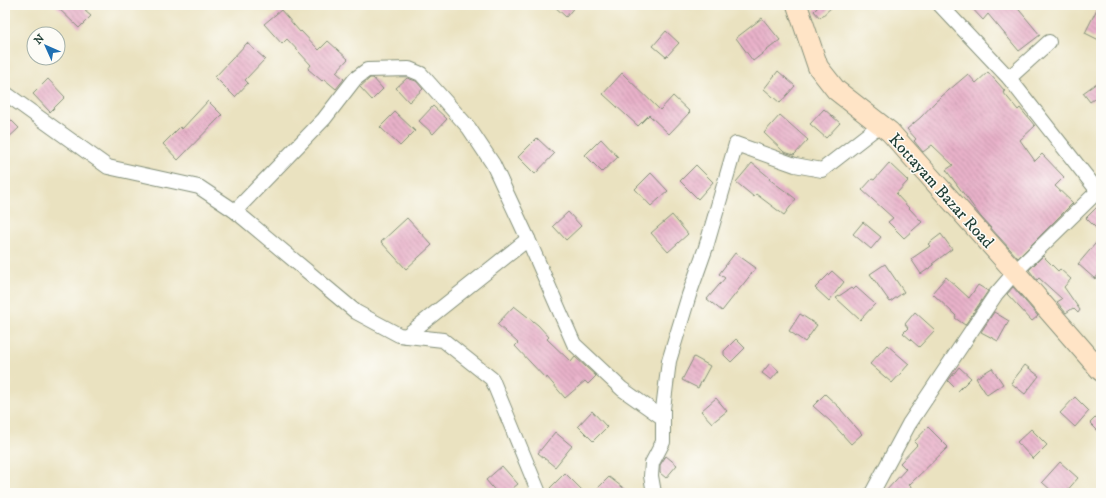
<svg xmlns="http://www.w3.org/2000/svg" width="1106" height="498" viewBox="0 0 1106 498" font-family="'IM FELL DW Pica',serif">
  <defs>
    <pattern id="building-back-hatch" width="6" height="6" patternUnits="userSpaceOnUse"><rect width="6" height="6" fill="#e8b1c9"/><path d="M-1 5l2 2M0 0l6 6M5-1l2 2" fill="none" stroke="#bb91a4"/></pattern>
  </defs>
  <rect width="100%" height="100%" fill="#fdfcf7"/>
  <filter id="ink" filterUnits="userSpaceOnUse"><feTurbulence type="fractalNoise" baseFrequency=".025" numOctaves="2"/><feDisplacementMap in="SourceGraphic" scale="8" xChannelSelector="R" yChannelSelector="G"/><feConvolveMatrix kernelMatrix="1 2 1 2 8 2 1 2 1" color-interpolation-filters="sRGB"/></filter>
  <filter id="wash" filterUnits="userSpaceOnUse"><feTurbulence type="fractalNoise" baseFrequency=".012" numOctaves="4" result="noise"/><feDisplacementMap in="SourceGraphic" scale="16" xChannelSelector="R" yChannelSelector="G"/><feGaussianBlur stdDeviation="0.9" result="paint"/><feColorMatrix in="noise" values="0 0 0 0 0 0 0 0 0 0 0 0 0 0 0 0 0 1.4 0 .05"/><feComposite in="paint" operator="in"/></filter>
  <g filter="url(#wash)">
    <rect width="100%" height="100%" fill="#eae2c0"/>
    <g id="blocks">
      <g fill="url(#building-back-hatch)">
        <path d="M55,5H93L85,11L91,16L79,28Z"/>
        <path d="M553,5H576L566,17Z"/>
        <path d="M820,5H834L820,18L814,11Z"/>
        <path d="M969,5H1015L1040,35L1019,51L988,14L983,20Z"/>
        <path d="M1099,5H1101V41L1085,33Z"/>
        <path d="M281,10L300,32L301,31L319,50L328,41L348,59L336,72L344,79L336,89L324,79L322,81L308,69L311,65L287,39L282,44L264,24Z"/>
        <path d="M762,18L780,40L753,61L736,38Z"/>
        <path d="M666,31L679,43L666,57L653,46Z"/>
        <path d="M247,43L265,59L245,80L248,83L235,97L215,77Z"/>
        <path d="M778,71L795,86L780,103L764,89Z"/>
        <path d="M988,72L1005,91L1003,92L1018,110L1020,108L1035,126L1020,140L1035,161L1042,154L1064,177L1055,186L1073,203L1018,258L981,217L946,170L953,165L932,145L923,152L914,141L916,139L907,129L921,117L935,102L968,74L976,83Z"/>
        <path d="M622,73L660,110L673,96L690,112L669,134L649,115L638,126L603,94Z"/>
        <path d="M370,78H373L383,89L372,100L360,87Z"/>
        <path d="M407,78L416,81L423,89L409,102L396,88Z"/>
        <path d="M48,79L65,97L50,112L33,94Z"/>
        <path d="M1101,80V94L1090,102L1083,93Z"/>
        <path d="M208,101L222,115L178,160L163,144L180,127L182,129Z"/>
        <path d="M433,106L447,119L433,134L419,121Z"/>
        <path d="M824,109L840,123L826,138L810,124Z"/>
        <path d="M395,112L415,131L400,146L380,127Z"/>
        <path d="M5,114L19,128L5,141Z"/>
        <path d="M780,115L808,140L794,155L784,152L764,133Z"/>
        <path d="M537,138L554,154L535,174L518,157Z"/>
        <path d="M601,139L618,157L602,172L585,155Z"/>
        <path d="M752,163L770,178L769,179L796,199L784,215L756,194L754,197L736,182Z"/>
        <path d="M889,163L908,181L896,194L922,222L904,238L888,222L893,218L862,190L872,179L874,180Z"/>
        <path d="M696,165L713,182L698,199L680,181Z"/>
        <path d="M651,173L668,191L651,206L635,189Z"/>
        <path d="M1101,203V233L1086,218Z"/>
        <path d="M568,212L581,226L566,240L553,226Z"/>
        <path d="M672,215L688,234L668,252L651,233Z"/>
        <path d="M407,218L432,245L406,269L381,242Z"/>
        <path d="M863,222L881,237L871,249L853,234Z"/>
        <path d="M941,234L952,249L932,264L934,265L921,274L911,259L930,246L928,244Z"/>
        <path d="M1101,237V271L1095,279L1078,264Z"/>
        <path d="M735,253L756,268L722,311L707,299L725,278L719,274Z"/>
        <path d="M1043,256L1058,271L1060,269L1071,279L1064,287L1080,310L1078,313L1073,308L1066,313L1057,302L1062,299L1039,278L1037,280L1029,270Z"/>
        <path d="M885,264L904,292L890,302L870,274Z"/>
        <path d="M832,271L844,282L829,301L815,288Z"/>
        <path d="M946,277L969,298L978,285L988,291L965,325L955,318L956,316L932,293Z"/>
        <path d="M856,287L875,304L860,320L836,298L851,288L853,290Z"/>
        <path d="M1013,287L1038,316L1032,321L1007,294Z"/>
        <path d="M514,306L538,325L549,337L547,339L571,362L575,357L596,376L588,384L585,381L565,398L547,377L546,379L515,346L518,343L497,324Z"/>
        <path d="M915,312L935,330L919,347L903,333L908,328L905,324Z"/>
        <path d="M994,312L1009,321L998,341L981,332Z"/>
        <path d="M800,314L817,325L805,342L789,331Z"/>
        <path d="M736,339L745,348L731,362L724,355V351Z"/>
        <path d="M887,345L909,364L892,383L870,364Z"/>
        <path d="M694,357L710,366L698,388L682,380Z"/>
        <path d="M770,363L779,371L771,380L762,373Z"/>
        <path d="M1025,365L1039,376L1025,394L1011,383Z"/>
        <path d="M959,367L971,378L958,391L948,381Z"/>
        <path d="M992,368L1003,384L987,395L976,378Z"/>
        <path d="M825,394L841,409V410L862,434L851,444L830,421L813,406Z"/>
        <path d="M1075,397L1089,411L1075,427L1060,413Z"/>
        <path d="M716,398L727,411L712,423L701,411Z"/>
        <path d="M592,411L607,427L593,441L578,426Z"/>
        <path d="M1101,412V434L1090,423Z"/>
        <path d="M928,427L948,447L909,485L918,493H884L906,469L900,463L917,445L914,442Z"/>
        <path d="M1031,429L1047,445L1033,459L1017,442Z"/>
        <path d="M555,432L572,446L555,467L538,453Z"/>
        <path d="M666,456L677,465L666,478L660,473V465Z"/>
        <path d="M1060,462L1078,478L1065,493H1054L1042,482Z"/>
        <path d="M502,466L518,484L507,493H497L486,480Z"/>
        <path d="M565,473L585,493H555L550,488Z"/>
        <path d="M609,477L630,493H593Z"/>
      </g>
    </g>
  </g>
  <g filter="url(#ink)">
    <use href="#blocks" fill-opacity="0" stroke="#84907a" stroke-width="1"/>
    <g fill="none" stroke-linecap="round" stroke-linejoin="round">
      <defs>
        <g id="street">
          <path d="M940,5L1009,78L1097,190"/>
          <path d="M1009,78L1049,42"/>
          <path d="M5,93L108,167L199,187L235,211L356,312L399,335L443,340L492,379L539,493"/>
          <path d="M235,211L324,119L355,79L367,70L409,69L421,74L469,128L493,164L528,239"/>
          <path d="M406,336L528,239L574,344L622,389L663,418"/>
          <path d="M654,493L651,476L652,463L663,442V409L669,361L689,295L706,247L736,144L795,165L822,170L880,125"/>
          <path d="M872,493L909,424L996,294L1015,272L1101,188"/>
        </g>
        <path id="secondary" d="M797,5L818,67L836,90L890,132L1015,272L1101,371"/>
      </defs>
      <use href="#street" stroke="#84907a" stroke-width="16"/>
      <use href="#secondary" stroke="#84907a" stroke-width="22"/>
      <use href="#street" stroke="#fff" stroke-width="14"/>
      <use href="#secondary" stroke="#ffe4c6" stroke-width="20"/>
    </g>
  </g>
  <g text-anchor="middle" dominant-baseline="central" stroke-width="3" stroke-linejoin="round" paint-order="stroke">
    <g font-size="17" fill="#1f3d34" stroke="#fdfcf7">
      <text transform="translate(941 191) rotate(48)">Kottayam Bazar Road</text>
    </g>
  </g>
  <rect width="1106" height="498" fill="none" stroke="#fdfcf7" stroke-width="20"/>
  <g transform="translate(46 46) rotate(315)"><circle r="19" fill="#fdfcf7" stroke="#a4b0a9"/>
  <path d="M0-3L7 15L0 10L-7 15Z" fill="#1f6fb2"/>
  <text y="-6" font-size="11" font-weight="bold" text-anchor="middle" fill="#1f3d34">N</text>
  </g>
</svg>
